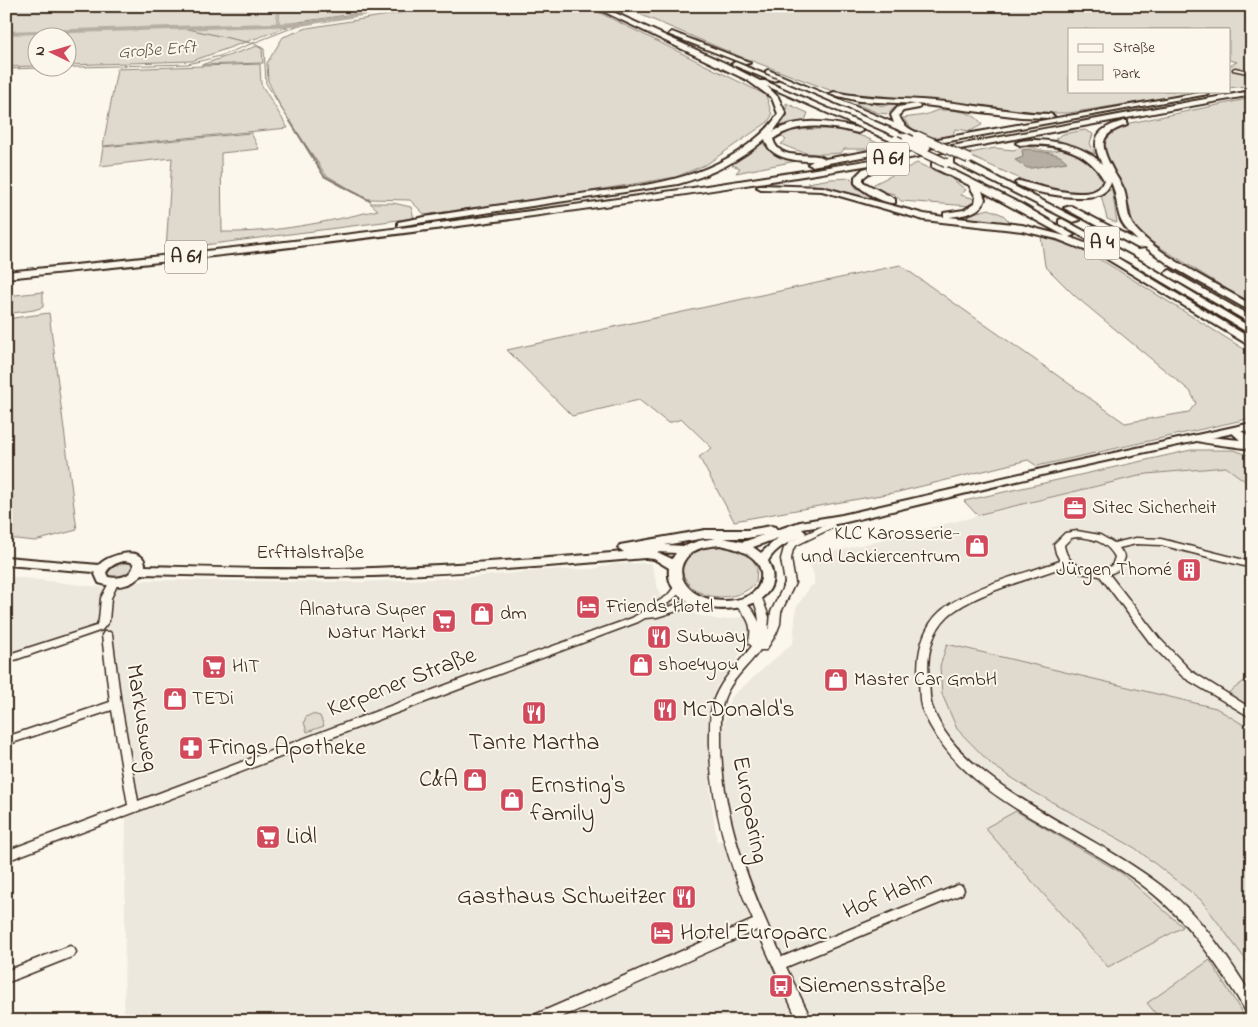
<svg xmlns="http://www.w3.org/2000/svg" width="1258" height="1027" viewBox="0 0 1258 1027" font-family="'Indie Flower',sans-serif">
  <rect width="100%" height="100%" fill="#fbf7ec"/>
  <filter id="ink" filterUnits="userSpaceOnUse"><feTurbulence type="fractalNoise" baseFrequency=".02" numOctaves="2"/><feDisplacementMap in="SourceGraphic" scale="10" xChannelSelector="R" yChannelSelector="G"/><feConvolveMatrix kernelMatrix="1 2 1 2 8 2 1 2 1" color-interpolation-filters="sRGB"/></filter>
  <g filter="url(#ink)">
    <path fill="#ede8dd" d="M1226,467L1252,486V1021H124L126,803L100,634L6,661V576L115,589L147,580L361,582L471,577L547,570L593,569L612,564L651,563L660,595L685,612L720,620L748,616L753,626L749,639L733,666L716,687L711,703L710,788L717,842L732,834L719,756L722,731L730,698L793,643L796,608L809,588L814,584V576L808,558L1147,474Z"/>
    <g fill="#dfd9ce" stroke="#8d8276">
      <path d="M6,6H277V25L288,27L192,61L68,65V38H38L37,66L6,67Z"/>
      <path d="M279,6H408L279,25Z"/>
      <path d="M444,6H586L766,95L772,115L768,122L707,164L676,177L585,192L425,215L410,200L367,199L326,175L281,108L268,81L267,63L283,37L307,28Z"/>
      <path d="M620,6H1252V85L1229,88V66L1237,62L1229,60V29H1069V91H1209L1069,113H1025L958,103L853,96L832,91L739,56Z"/>
      <path d="M257,46L262,49L263,63L201,65Z"/>
      <path d="M260,64L261,84L288,128L103,146L117,69Z"/>
      <path d="M1252,98V305L1139,234L1130,221L1131,214L1125,190L1105,158L1101,145L1106,135L1125,124Z"/>
      <path d="M858,100L884,106L894,102L912,103L894,108L888,114L878,113L856,104Z"/>
      <path d="M786,103L808,113L804,123L780,126L787,116Z"/>
      <path d="M938,110C953,110 975,110 982,125L970,131L955,129L953,135C929,140 918,138 903,118L925,115Z"/>
      <path d="M812,129C845,129 855,132 884,146L872,149H844L841,153C815,155 805,155 781,144L786,140L780,135L786,131Z"/>
      <path d="M1085,130L1093,134L1090,143L1095,154L1055,139L1063,134Z"/>
      <path d="M251,133L259,149L221,153L222,232C276,233 326,222 378,210L370,203H393L411,207L414,218L166,250L172,158L100,166L103,147Z"/>
      <path d="M760,143L764,144C771,155 784,158 796,161L736,173L740,168L732,165Z"/>
      <path d="M1028,146C1040,150 1051,154 1063,148C1083,156 1096,162 1105,183L1101,187L1084,193L1045,190L965,154L995,148L1013,150Z"/>
      <path d="M917,163L951,178L966,190L960,195L976,199L971,206L901,201L894,194L874,189V184Z"/>
      <path d="M851,178L856,188L875,197L871,199L807,183L831,179Z"/>
      <path d="M1112,189L1117,223L1107,219L1101,195Z"/>
      <path d="M989,209L1003,215L1011,223L961,219L958,217Z"/>
      <path d="M1041,236L1077,248L1108,264L1252,354V418L1037,466L1028,460L898,492L734,521L699,457L712,448L682,419L668,423L639,400L572,416L507,350L900,265L1125,423L1189,412L1196,403L1190,391L1075,296L1045,266Z"/>
      <path d="M43,292V307L34,310L6,314V296Z"/>
      <path d="M49,313L77,530L35,541L6,538V319Z"/>
      <path d="M1191,450H1234L1251,456L1252,486L1226,467L1147,474L977,515L964,501Z"/>
      <path d="M719,546C735,547 749,552 757,567L756,582C739,605 688,602 682,570C685,552 703,547 719,546Z"/>
      <path d="M122,560L130,561L135,567C127,576 120,581 108,576L107,571L110,565Z"/>
      <path d="M947,644L1216,708L1252,730V968L1201,900L1135,848L1034,792L992,765L957,729L942,694L940,666Z"/>
      <path d="M1252,675V709L1227,694Z"/>
      <path d="M312,714L320,716L324,726L307,732L304,722L306,717Z"/>
      <path d="M1016,811L1120,872L1183,927L1108,967L985,828Z"/>
      <path d="M1210,960L1247,1021H1162L1147,1003Z"/>
    </g>
    <path fill="#b6aea2" stroke="#85796d" d="M1029,149C1042,154 1058,150 1067,162L1032,168H1027L1015,160L1023,157L1022,150Z"/>
    <g fill="none" stroke-linecap="round" stroke-linejoin="round">
      <g stroke="#85796d" stroke-width="1">
        <path d="M184,28L255,44L264,49L266,83L290,122"/>
        <path d="M6,69L188,64L220,56L302,24"/>
      </g>
      <path stroke="#85796d" stroke-width="2" d="M290,121L324,176L370,201"/>
      <path fill="#b6aea2" fill-rule="evenodd" d="M404,6H423L302,26L6,35V31L302,22Z"/>
      <defs>
        <g id="minor">
          <path d="M1235,68L1252,72V74L1233,70V69Z"/>
          <path d="M831,522L835,525L834,527L797,545L793,549L791,559L795,583L781,612L780,624L776,634L766,650H760C748,666 730,681 724,699C720,711 721,725 721,737C720,814 750,888 782,957L958,885L962,886L964,890L962,894L786,967L812,1021H798L757,930L553,1021H530L532,1016L753,920C727,861 708,797 710,732C710,721 710,709 714,699C722,678 739,663 752,646L748,643C754,627 748,617 736,606L734,604L736,602C747,599 755,613 759,622L758,613L752,595L754,593H760L769,617L768,630L770,624L771,612L785,583L781,559L784,548L791,541Z"/>
          <path d="M1077,531L1100,535L1114,543L1136,538L1161,539L1252,562V568L1161,545L1136,544L1119,548L1125,557C1121,568 1121,570 1109,574L1159,638L1191,671L1252,709V718L1183,677L1151,644L1100,576L1080,573L1065,566C1032,579 973,593 948,616C931,632 926,658 929,679C930,689 929,701 933,709C937,719 943,730 950,739C962,755 981,770 997,782C1050,821 1111,847 1163,887C1197,912 1225,953 1247,988L1252,995V1014L1247,1013C1222,971 1194,929 1157,897C1083,832 963,807 922,709C919,701 920,691 919,683C916,658 921,627 942,610C971,586 1024,574 1060,561L1056,553L1054,544L1065,533ZM1077,537C1093,538 1107,542 1115,557L1112,566C1092,574 1067,568 1064,545L1071,538Z"/>
          <path d="M113,580L116,581L118,583L111,598L109,621L102,630L6,663V655L96,626L99,620L101,598L110,581Z"/>
          <path d="M679,584L682,585L684,587C676,598 668,604 657,610L700,598L703,599L705,601L703,603L657,617L645,618L638,622L494,676L6,861V851L128,805L112,710L6,745V737L110,702L102,635L104,632H110L112,635L121,704L138,801L486,670L632,618L667,596L676,585Z"/>
          <path d="M70,946L74,948L76,952L74,956L6,983V971Z"/>
        </g>
        <path id="major" d="M1252,423V429L1063,470L842,523L802,529L806,533L804,536C790,541 776,547 768,561C799,621 662,626 669,568L654,559L645,558C554,566 464,573 373,576C296,578 219,576 142,574C131,588 114,588 99,583L94,572L6,565V557L99,565C108,554 146,545 145,566C221,568 297,571 373,568C457,565 541,559 624,552L618,548L620,545L705,530H747L771,526L775,527L777,530L800,522L842,515L1063,464ZM763,535L743,542L723,538H747ZM705,538H716L698,541L685,546L665,545ZM778,538L761,553L753,547ZM720,545C736,548 764,556 761,578C760,583 759,587 755,591C739,606 704,603 690,589C674,574 681,555 701,548C707,546 714,546 720,545ZM657,552L676,553L672,559ZM124,561L131,562L134,564C132,577 119,579 108,577L106,573C109,566 116,563 124,561Z"/>
        <g id="highway">
          <path d="M592,6H600L725,63L760,81H765L900,140L893,142L767,86L778,97L786,114L773,132C799,116 833,122 861,129L862,131L858,133C829,126 799,121 773,139C779,164 815,150 825,159L1204,92L1208,94L812,166L808,164L813,161C796,161 769,159 765,139C740,161 711,175 678,184L398,226V222L425,217C472,209 518,203 565,196C629,187 696,185 749,144C761,135 771,126 778,114L772,98L747,80Z"/>
          <path d="M672,32L749,62L750,63L745,64L670,35L669,34Z"/>
          <path d="M735,62L776,79L777,80L772,81L733,65L732,64Z"/>
          <path d="M768,70L894,123L891,115L898,107L916,104L859,101L830,94L834,92C867,99 901,98 934,101C973,104 1011,113 1050,114L1054,116L1050,118L1021,117L916,104L920,106L919,108L903,111L899,115C902,126 912,131 921,134L922,136L918,138L766,73V71Z"/>
          <path d="M1252,91V95C1110,120 970,149 828,172C555,216 281,251 6,278V272C281,245 555,211 828,167C970,145 1110,115 1252,91Z"/>
          <path d="M1124,121H1127V125C1094,135 1102,149 1115,174C1118,179 1122,185 1124,190C1128,201 1126,213 1132,224C1148,250 1223,288 1252,305V312L1171,266L1145,247L1138,248L1064,208L1071,206L1138,241C1131,234 1123,227 1120,218C1116,206 1117,194 1111,182C1108,189 1105,193 1098,195C1082,201 1027,193 1015,183L1019,181C1036,185 1087,202 1100,187C1102,185 1103,182 1104,180C1086,148 1054,143 1020,145L1016,143C1021,140 1029,140 1035,140C1060,141 1085,146 1102,164C1089,139 1097,128 1124,121Z"/>
          <path d="M955,159H961L1080,220L1073,222L955,163Z"/>
          <path d="M932,163H938L1021,204L1074,235L1069,237L1106,251L1252,339V347L1107,259L1057,239L1022,231L924,220L822,191L761,189L757,187L761,185L822,187L924,214L944,217V213L964,210L975,203L976,197L969,185L932,167ZM982,191L1065,236L1022,225L949,217C962,215 981,214 985,199Z"/>
          <path d="M879,165L883,167L882,169L869,173L863,178V182L895,199V203C883,204 863,191 855,183V177L863,169Z"/>
          <path d="M1062,219L1140,261L1252,328V335L1134,265L1059,224V220Z"/>
          <path d="M1170,270L1252,317V324L1167,275L1165,273Z"/>
          <path d="M1247,424L1252,425V434L1241,427Z"/>
          <path d="M1235,427L1252,438V449C1241,447 1196,443 1192,439L1198,436L1240,440L1229,430Z"/>
        </g>
      </defs>
      <use href="#minor" stroke="#3b2a1e" stroke-width="3"/>
      <use href="#major" stroke="#3b2a1e" stroke-width="4"/>
      <use href="#highway" stroke="#3b2a1e" stroke-width="4"/>
      <use href="#minor" fill="#fbf7ec" fill-rule="evenodd"/>
      <use href="#major" fill="#fbf7ec" fill-rule="evenodd"/>
      <use href="#highway" fill="#fbf7ec" fill-rule="evenodd"/>
      <defs>
        <g id="highway-bridge">
          <path d="M918,136L969,159"/>
          <path d="M907,138L926,147"/>
          <path d="M896,140L946,163"/>
        </g>
      </defs>
      <use href="#highway-bridge" stroke="#3b2a1e" stroke-width="11" stroke-linecap="butt"/>
      <use href="#highway-bridge" stroke="#fbf7ec" stroke-width="8"/>
    </g>
  </g>
  <defs>
    <symbol id="office-square" viewBox="-11 -11 22 22"><rect x="-9" y="-9" width="18" height="18" rx="4" fill="#d1495b" stroke="#fbf7ec"/><path d="M-6-3h4V-5.5h4V-3h4V5H-6ZM-1-4.5V-3h2v-1.5ZM-6 0V1H6V0Z" fill="#fff"/></symbol>
    <symbol id="shop-square" viewBox="-11 -11 22 22"><rect x="-9" y="-9" width="18" height="18" rx="4" fill="#d1495b" stroke="#fbf7ec"/><path d="M-5-2.5h2.3a2.7 3.5 0 0 1 5.4 0H5L5.5 6h-11ZM-1.5-2.5h3a1.5 2.3 0 0 0-3 0Z" fill="#fff"/></symbol>
    <symbol id="building-square" viewBox="-11 -11 22 22"><rect x="-9" y="-9" width="18" height="18" rx="4" fill="#d1495b" stroke="#fbf7ec"/><path d="M-4-6H4V6H1V3H-1V6H-4ZM-2.5-4.3h1.7v1.8h-1.7ZM.8-4.3h1.7v1.8H.8ZM-2.5-1h1.7V.8h-1.7ZM.8-1h1.7V.8H.8Z" fill="#fff"/></symbol>
    <symbol id="hotel-square" viewBox="-11 -11 22 22"><rect x="-9" y="-9" width="18" height="18" rx="4" fill="#d1495b" stroke="#fbf7ec"/><path d="M-6-4.5h1.5V1H6V5H4.5V3h-9V5H-6ZM-4 0a1.8 1.8 0 1 1 3.6 0ZM.5 0V-2.5h3Q6-2.5 6 0Z" fill="#fff"/></symbol>
    <symbol id="supermarket-square" viewBox="-11 -11 22 22"><rect x="-9" y="-9" width="18" height="18" rx="4" fill="#d1495b" stroke="#fbf7ec"/><path d="M-6-5.5h2.5l.6 2H6L4.5 2H-2.5L-4.4-4H-6ZM-1.5 3.2a1.3 1.3 0 1 0 .1 0ZM3 3.2a1.3 1.3 0 1 0 .1 0Z" fill="#fff"/></symbol>
    <symbol id="restaurant-square" viewBox="-11 -11 22 22"><rect x="-9" y="-9" width="18" height="18" rx="4" fill="#d1495b" stroke="#fbf7ec"/><path d="M-5-6h1v4h1v-4h1v4h1v-4h1v5L-1.5 .5V6h-2V.5L-5-1ZM5-6V6H3V1.5H1.5Q1.5-4 5-6Z" fill="#fff"/></symbol>
    <symbol id="pharmacy-square" viewBox="-11 -11 22 22"><rect x="-9" y="-9" width="18" height="18" rx="4" fill="#d1495b" stroke="#fbf7ec"/><path d="M-2-6h4v4h4v4h-4v4h-4v-4h-4v-4h4Z" fill="#fff"/></symbol>
    <symbol id="bus-square" viewBox="-11 -11 22 22"><rect x="-9" y="-9" width="18" height="18" rx="4" fill="#d1495b" stroke="#fbf7ec"/><path d="M-5-6H5V4H4V6H2V4H-2V6H-4V4H-5ZM-3.5-4V0h7V-4ZM-3.5 1.2v1.5H-2V1.2ZM2 1.2v1.5H3.5V1.2Z" fill="#fff"/></symbol>
  </defs>
  <g fill-rule="evenodd">
    <use href="#office-square" x="1061" y="494" width="28" height="28"/>
    <use href="#shop-square" x="963" y="532" width="28" height="28"/>
    <use href="#building-square" x="1175" y="556" width="28" height="28"/>
    <use href="#hotel-square" x="574" y="593" width="28" height="28"/>
    <use href="#shop-square" x="468" y="600" width="28" height="28"/>
    <use href="#supermarket-square" x="430" y="607" width="28" height="28"/>
    <use href="#restaurant-square" x="645" y="623" width="28" height="28"/>
    <use href="#shop-square" x="627" y="651" width="28" height="28"/>
    <use href="#supermarket-square" x="200" y="653" width="28" height="28"/>
    <use href="#shop-square" x="822" y="666" width="28" height="28"/>
    <use href="#shop-square" x="161" y="685" width="28" height="28"/>
    <use href="#restaurant-square" x="651" y="696" width="28" height="28"/>
    <use href="#restaurant-square" x="520" y="699" width="28" height="28"/>
    <use href="#pharmacy-square" x="177" y="734" width="28" height="28"/>
    <use href="#shop-square" x="461" y="766" width="28" height="28"/>
    <use href="#shop-square" x="498" y="786" width="28" height="28"/>
    <use href="#supermarket-square" x="254" y="823" width="28" height="28"/>
    <use href="#restaurant-square" x="670" y="883" width="28" height="28"/>
    <use href="#hotel-square" x="648" y="919" width="28" height="28"/>
    <use href="#bus-square" x="767" y="972" width="28" height="28"/>
  </g>
  <g text-anchor="middle" dominant-baseline="central" stroke-width="4" stroke-linejoin="round" paint-order="stroke">
    <g font-size="18" font-style="italic" fill="#605246" stroke="#fbf7ec">
      <text transform="translate(157 51) rotate(-4)">Große Erft</text>
    </g>
    <g fill="#fbf7ec" stroke="#75685c" stroke-width="1">
      <rect x="867" y="142.5" width="42" height="33" rx="4"/>
      <rect x="1084.5" y="226.5" width="35" height="33" rx="4"/>
      <rect x="165" y="240.5" width="42" height="33" rx="4"/>
    </g>
    <g font-size="19" font-weight="bold" fill="#3b2a1e">
      <text x="888" y="159">A 61</text>
      <text x="1102" y="243">A 4</text>
      <text x="186" y="257">A 61</text>
    </g>
    <g font-size="20" fill="#3b2a1e" stroke="#fbf7ec" text-anchor="start">
      <text x="1092" y="508">Sitec Sicherheit</text>
      <text x="960" y="534" text-anchor="end">KLC Karosserie-<tspan x="960" dy="23">und Lackiercentrum</tspan></text>
      <text x="1172" y="570" text-anchor="end">Jürgen Thomé</text>
      <text x="606" y="607">Friends Hotel</text>
      <text x="426" y="610" text-anchor="end">Alnatura Super<tspan x="426" dy="23">Natur Markt</tspan></text>
      <text x="500" y="614">dm</text>
      <text x="676" y="637">Subway</text>
      <text x="658" y="665">shoe4you</text>
      <text x="232" y="667">HIT</text>
      <text x="854" y="680">Master Car GmbH</text>
      <text x="192" y="699">TEDi</text>
    </g>
    <g font-size="20" fill="#3b2a1e" stroke="#fbf7ec">
      <text x="310" y="553">Erfttalstraße</text>
    </g>
    <g font-size="24" fill="#3b2a1e" stroke="#fbf7ec">
      <text transform="translate(402 683) rotate(-21)">Kerpener Straße</text>
      <text transform="translate(141 718) rotate(81)">Markusweg</text>
      <text transform="translate(749 810) rotate(79)">Europaring</text>
      <text transform="translate(888 896) rotate(-22)">Hof Hahn</text>
    </g>
    <g font-size="24" fill="#3b2a1e" stroke="#fbf7ec" text-anchor="start">
      <text x="682" y="710">McDonald's</text>
      <text x="534" y="743" text-anchor="middle">Tante Martha</text>
      <text x="208" y="748">Frings Apotheke</text>
      <text x="458" y="780" text-anchor="end">C&amp;A</text>
      <text x="530" y="786">Ernsting's<tspan x="530" dy="28">family</tspan></text>
      <text x="286" y="837">Lidl</text>
      <text x="666" y="897" text-anchor="end">Gasthaus Schweitzer</text>
      <text x="680" y="933">Hotel Europarc</text>
      <text x="798" y="986">Siemensstraße</text>
    </g>
  </g>
  <rect width="1258" height="1027" fill="none" stroke="#fbf7ec" stroke-width="25"/>
  <rect x="12" y="12" width="1233" height="1002" fill="none" stroke="#3b2a1e" stroke-width="2" filter="url(#ink)"/>
  <rect x="1068" y="28" width="162" height="65" fill="#fbf7ec" stroke="#aea59a"/>
  <rect x="1078" y="44" width="25" height="8" fill="#fbf7ec" stroke="#aea59a"/>
  <text x="1113" y="52" font-size="15" fill="#3b2a1e">Straße</text>
  <rect x="1078" y="65" width="25" height="15" fill="#dfd9ce" stroke="#aea59a"/>
  <text x="1113" y="78" font-size="15" fill="#3b2a1e">Park</text>
  <g transform="translate(52 52) rotate(275)"><circle r="24" fill="#fbf7ec" stroke="#aea59a"/>
  <path d="M0-4L9 19L0 12L-9 19Z" fill="#d1495b"/>
  <text y="-8" font-size="14" font-weight="bold" text-anchor="middle" fill="#3b2a1e">N</text>
  </g>
</svg>
